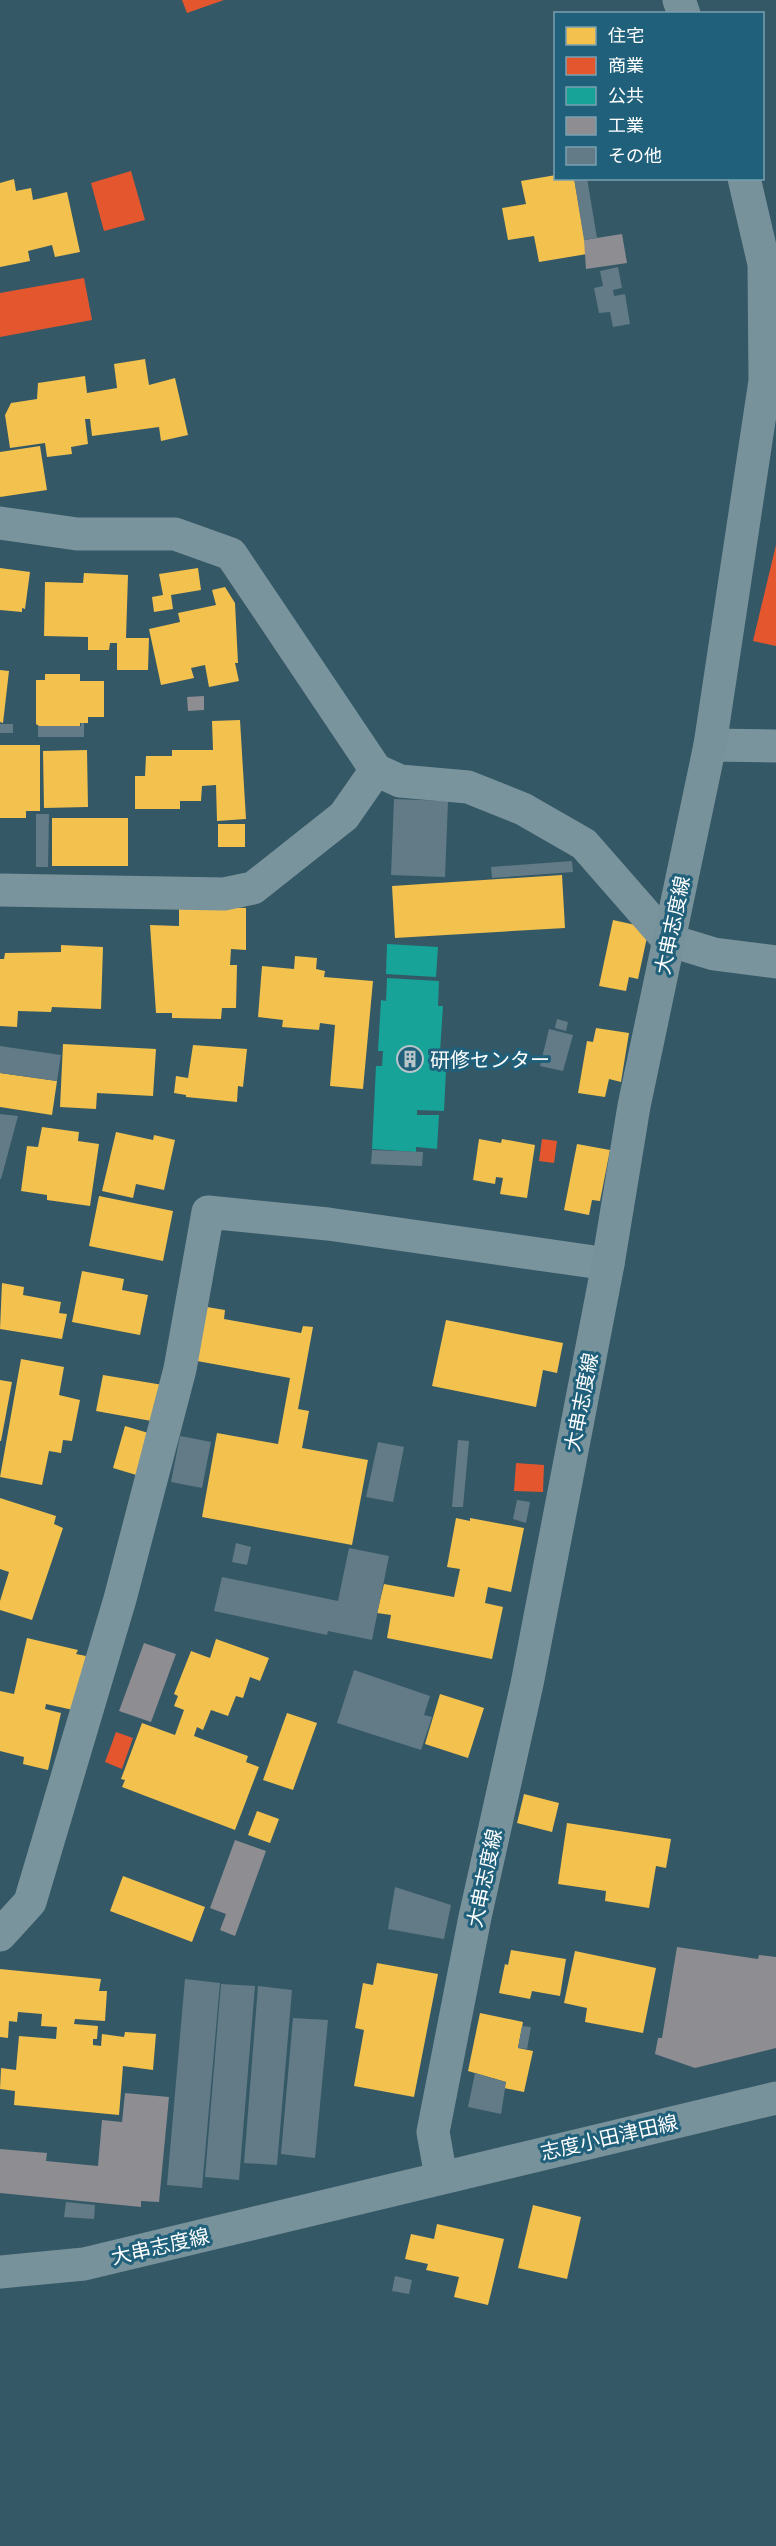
<svg xmlns="http://www.w3.org/2000/svg" width="776" height="2546" viewBox="0 0 776 2546" font-family="'Open Sans','Noto Sans JP',sans-serif">
  <rect width="100%" height="100%" fill="#355866"/>
  <g fill="#f2c14e">
    <path d="M556,175V178H574L587,254L539,262L534,236L508,240L502,208L526,204L521,181Z"/>
    <path d="M14,179L16,191L31,188L33,200L67,192L80,252L55,257L52,245L28,251L30,261L0,267V183Z"/>
    <path d="M145,359L149,385L175,378L188,435L161,441L159,427L92,436L90,419H85L88,444L71,447L72,454L47,457L45,443L10,448L5,415L11,403L37,399L38,383L85,376L87,393L117,388L114,364Z"/>
    <path d="M40,446L47,490L0,497V452Z"/>
    <path d="M0,568L30,572L25,609L22,608V612L0,610Z"/>
    <path d="M198,568L201,590L171,595L173,609L154,612L152,597L163,595L159,574Z"/>
    <path d="M84,573L128,575L126,638H149L148,670H117V643H110L109,650H88V637L44,636L45,582L83,583Z"/>
    <path d="M225,587L235,603L238,663H235L239,681L209,687L205,665L191,668L194,678L161,685L149,629L180,622L178,613L216,605L212,590Z"/>
    <path d="M0,670L9,671L3,723L0,722Z"/>
    <path d="M45,674H80V681H104V717H88V723H80V726H39L36,724V680H45Z"/>
    <path d="M240,720L246,819L217,821L216,785L202,786L201,801H180V809H135V776H145L146,756H172V750H213L212,721Z"/>
    <path d="M0,745H40V811H26V818H0Z"/>
    <path d="M87,750L88,807L44,808L43,751Z"/>
    <rect x="52" y="818" width="76" height="48"/>
    <rect x="218" y="824" width="27" height="23"/>
    <path d="M562,875L565,928L395,938L392,886Z"/>
    <path d="M179,906L246,908V950L231,949L230,965H237L236,1008H222L221,1019L172,1018V1013H156L150,925L179,926Z"/>
    <path d="M613,920L649,928L638,979L629,977L626,991L599,986Z"/>
    <path d="M61,945L103,947L101,1009L52,1007L51,1012L18,1011L17,1027L0,1026V959H4L5,953L61,952Z"/>
    <path d="M295,956L317,958L316,969L325,971L324,977L373,981L363,1089L330,1086L335,1025L320,1023L319,1030L282,1027L283,1020L258,1017L262,966L294,969Z"/>
    <path d="M596,1028L629,1033L621,1082L609,1079L605,1097L578,1093L587,1041L593,1042Z"/>
    <path d="M63,1044L156,1049L153,1096L97,1093L96,1109L60,1107Z"/>
    <path d="M193,1045L247,1049L243,1087L238,1086L237,1102L186,1097V1095L174,1093L176,1076L188,1078Z"/>
    <path d="M0,1073L57,1081L52,1115L0,1107Z"/>
    <path d="M42,1127L79,1132L78,1141L99,1144L90,1206L47,1200V1195L21,1191L27,1146L38,1147Z"/>
    <path d="M116,1132L153,1140L154,1135L175,1140L164,1190L136,1184L133,1198L102,1191Z"/>
    <path d="M479,1139L501,1143L502,1139L535,1145L527,1198L500,1194L503,1178L496,1177L495,1184L473,1180Z"/>
    <path d="M577,1144L610,1150L600,1201L592,1200L589,1215L564,1210Z"/>
    <path d="M99,1196L173,1211L163,1261L89,1246Z"/>
    <path d="M82,1271L124,1279L122,1290L148,1295L140,1335L72,1322Z"/>
    <path d="M2,1283L24,1287L23,1295L61,1302L59,1313L67,1314L62,1339L0,1329Z"/>
    <path d="M207,1307L225,1310L224,1319L301,1333L303,1326L313,1327L298,1409L309,1411L302,1448L368,1460L352,1545L202,1517L217,1433L278,1444L290,1378L197,1361Z"/>
    <path d="M446,1320L563,1343L557,1373L543,1370L536,1407L432,1386Z"/>
    <path d="M21,1359L64,1367L59,1395L80,1400L72,1441L63,1440L61,1453L49,1451L42,1485L0,1477Z"/>
    <path d="M103,1375L163,1385L157,1422L96,1411Z"/>
    <path d="M0,1380L12,1382L1,1441H0Z"/>
    <path d="M125,1426L155,1435L143,1477L113,1468Z"/>
    <path d="M0,1498L56,1516L54,1524L63,1528L32,1620L0,1610V1601L9,1572L0,1569Z"/>
    <path d="M456,1518L470,1521V1518L524,1528L511,1592L488,1587L485,1603L503,1607L492,1659L387,1638L391,1615L377,1613L384,1584L454,1597L460,1569L447,1567Z"/>
    <path d="M27,1638L78,1650L76,1654L86,1656L73,1710L46,1704L45,1709L61,1713L48,1770L23,1764L24,1757L0,1751V1691L14,1694Z"/>
    <path d="M216,1639L269,1658L260,1681L250,1677L243,1698L236,1696L228,1716L211,1710L203,1730L197,1727L194,1736L248,1756L246,1762L259,1767L235,1830L122,1787L125,1780L121,1779L142,1723L175,1735L184,1710L174,1706L178,1696L174,1694L191,1651L210,1658Z"/>
    <path d="M440,1694L484,1708L468,1758L425,1744Z"/>
    <path d="M287,1713L317,1723L293,1790L263,1780Z"/>
    <path d="M524,1794L559,1803L552,1832L517,1823Z"/>
    <path d="M257,1811L279,1819L270,1843L248,1835Z"/>
    <path d="M567,1823L671,1839L666,1868L656,1866L649,1908L605,1901L606,1891L558,1884Z"/>
    <path d="M123,1876L205,1907L192,1942L110,1911Z"/>
    <path d="M511,1950L566,1959L560,1996L532,1991L530,1999L499,1993L505,1964L508,1965Z"/>
    <path d="M575,1951L656,1968L643,2033L585,2022L587,2008L564,2003Z"/>
    <path d="M377,1963L438,1974L414,2097L354,2086L364,2030L355,2028L363,1983L373,1985Z"/>
    <path d="M0,1969L101,1979L99,1991H107L105,2021L75,2019L74,2024L98,2026L97,2039H93V2045L101,2046L102,2034L124,2037L125,2032L156,2034L153,2070L123,2066L119,2115L14,2105L15,2091L0,2089L1,2068L16,2070L19,2036L56,2039L57,2027L41,2026L42,2014L18,2012L17,2022L9,2021L8,2038L0,2037Z"/>
    <path d="M480,2013L523,2022L518,2048L533,2051L524,2092L504,2088L506,2082L468,2071Z"/>
    <path d="M533,2205L581,2217L567,2279L518,2268Z"/>
    <path d="M437,2224L504,2239L488,2305L454,2297L459,2277L426,2270L428,2264L405,2259L411,2234L434,2239Z"/>
  </g>
  <g fill="#e4572e">
    <path d="M182,0H224L187,13Z"/>
    <path d="M131,171L145,220L104,231L91,183Z"/>
    <path d="M84,278L92,320L0,337V293Z"/>
    <path d="M776,545V646L753,641Z"/>
    <path d="M542,1139L557,1141L554,1163L539,1161Z"/>
    <path d="M516,1463L544,1465L543,1492L514,1491Z"/>
    <path d="M116,1732L133,1738L122,1769L105,1762Z"/>
  </g>
  <g fill="#17a398">
    <path d="M387,944L438,947L436,977L386,974Z"/>
    <path d="M387,978L439,981L438,1006H443L440,1052H437L436,1070H446L444,1111L417,1110V1115H439L437,1149L416,1147V1152L372,1149L376,1066H382L383,1051H378L381,1000L386,1001Z"/>
  </g>
  <g fill="#8d8d92">
    <path d="M622,234L627,263L586,269L584,240Z"/>
    <path d="M204,696V710L188,711L187,697Z"/>
    <path d="M144,1643L176,1654L151,1722L119,1711Z"/>
    <path d="M235,1840L266,1851L235,1936L220,1930L226,1914L210,1908Z"/>
    <path d="M677,1947L758,1959L759,1955L776,1957V2048L695,2068L655,2054L658,2038H662Z"/>
    <path d="M125,2093L169,2097L159,2202L141,2201V2207L0,2193V2149L47,2153L46,2161L98,2166L102,2120L122,2122Z"/>
  </g>
  <g fill="#627b86">
    <path d="M574,178H587L597,238L584,240Z"/>
    <path d="M618,267L622,288L613,290L614,296L625,294L630,324L613,327L610,312L599,313L594,288L603,286L600,271Z"/>
    <path d="M81,723H84V737H38V726H81Z"/>
    <rect x="0" y="724" width="13" height="9"/>
    <path d="M394,799L448,801L445,877L391,875Z"/>
    <path d="M36,814H49L48,867H36Z"/>
    <path d="M572,861L573,872L492,878L491,867Z"/>
    <path d="M557,1019L568,1022L566,1031L555,1028Z"/>
    <path d="M549,1029L573,1035L563,1071L540,1066Z"/>
    <path d="M0,1046L61,1055L57,1081L0,1073Z"/>
    <path d="M0,1114L18,1116L1,1179H0Z"/>
    <path d="M372,1150L423,1152L422,1166L371,1164Z"/>
    <path d="M180,1436L211,1442L202,1488L171,1482Z"/>
    <path d="M458,1440L469,1441L463,1507H452Z"/>
    <path d="M378,1442L404,1447L393,1502L366,1497Z"/>
    <path d="M517,1500L530,1502L526,1523L513,1519Z"/>
    <path d="M236,1543L251,1547L247,1565L232,1562Z"/>
    <path d="M349,1548L389,1556L372,1640L328,1631L327,1635L214,1611L222,1577L338,1601Z"/>
    <path d="M354,1670L430,1696L424,1715L432,1717L421,1750L337,1723Z"/>
    <path d="M395,1887L451,1905L444,1939L388,1929Z"/>
    <path d="M185,1979L220,1983L202,2188L167,2185Z"/>
    <path d="M221,1984L255,1986L239,2180L205,2177Z"/>
    <path d="M258,1986L292,1990L277,2165L244,2163Z"/>
    <path d="M293,2018L328,2020L315,2158L281,2154Z"/>
    <path d="M522,2026L531,2027L527,2049L518,2048Z"/>
    <path d="M475,2073L506,2082L501,2114L468,2107Z"/>
    <path d="M66,2202L95,2205L94,2219L64,2217Z"/>
    <path d="M395,2276L412,2280L409,2294L392,2291Z"/>
  </g>
  <g fill="none" stroke-linecap="round" stroke-linejoin="round">
    <g stroke="#7a949d" stroke-width="33">
      <path d="M0,523L77,534H175L231,554L376,770L400,781L468,787L523,809L584,844L668,940L714,954L776,962"/>
      <path d="M710,745L776,746"/>
      <path d="M0,890L224,894L253,888L344,816L376,770"/>
      <path d="M0,1935L30,1902L120,1599L180,1369L208,1212L328,1224L608,1264"/>
    </g>
    <g stroke="#78929c" stroke-width="33">
      <path d="M679,0L684,14"/>
      <path d="M441,2177L433,2132L475,1917L527,1684L608,1264L634,1106L710,745L765,381L764,264L744,178"/>
      <path d="M0,2272L84,2264L776,2098"/>
    </g>
  </g>
  <defs>
    <symbol id="building-ring" viewBox="-11 -11 22 22"><circle r="9.5" fill="#20607b" stroke="#b8c5c9" stroke-width="1.5"/><path d="M-4-6H4V6H1V3H-1V6H-4ZM-2.5-4.3h1.7v1.8h-1.7ZM.8-4.3h1.7v1.8H.8ZM-2.5-1h1.7V.8h-1.7ZM.8-1h1.7V.8H.8Z" fill="#b8c5c9"/></symbol>
  </defs>
  <g fill-rule="evenodd">
    <use href="#building-ring" x="395" y="1044" width="30" height="30"/>
  </g>
  <g text-anchor="middle" dominant-baseline="central" stroke-width="6" stroke-linejoin="round" paint-order="stroke">
    <g font-size="20" fill="#fff" stroke="#20607b">
      <text transform="translate(672 925) rotate(-78)">大串志度線</text>
      <text transform="translate(581 1402) rotate(-79)">大串志度線</text>
      <text transform="translate(484 1878) rotate(-78)">大串志度線</text>
      <text transform="translate(609 2137) rotate(-13)">志度小田津田線</text>
      <text transform="translate(160 2246) rotate(-13)">大串志度線</text>
    </g>
    <g font-size="20" fill="#fff" stroke="#20607b" text-anchor="start">
      <text x="430" y="1059">研修センター</text>
    </g>
  </g>
  <rect x="554" y="12" width="210" height="168" fill="#20607b" stroke="#79a0b0" stroke-width="1.5"/>
  <rect x="566" y="27" width="30" height="18" fill="#f2c14e" stroke="#79a0b0" stroke-width="1.5"/>
  <text x="608" y="42" font-size="18" fill="#ffffff">住宅</text>
  <rect x="566" y="57" width="30" height="18" fill="#e4572e" stroke="#79a0b0" stroke-width="1.5"/>
  <text x="608" y="72" font-size="18" fill="#ffffff">商業</text>
  <rect x="566" y="87" width="30" height="18" fill="#17a398" stroke="#79a0b0" stroke-width="1.5"/>
  <text x="608" y="102" font-size="18" fill="#ffffff">公共</text>
  <rect x="566" y="117" width="30" height="18" fill="#8d8d92" stroke="#79a0b0" stroke-width="1.5"/>
  <text x="608" y="132" font-size="18" fill="#ffffff">工業</text>
  <rect x="566" y="147" width="30" height="18" fill="#627b86" stroke="#79a0b0" stroke-width="1.5"/>
  <text x="608" y="162" font-size="18" fill="#ffffff">その他</text>
</svg>
